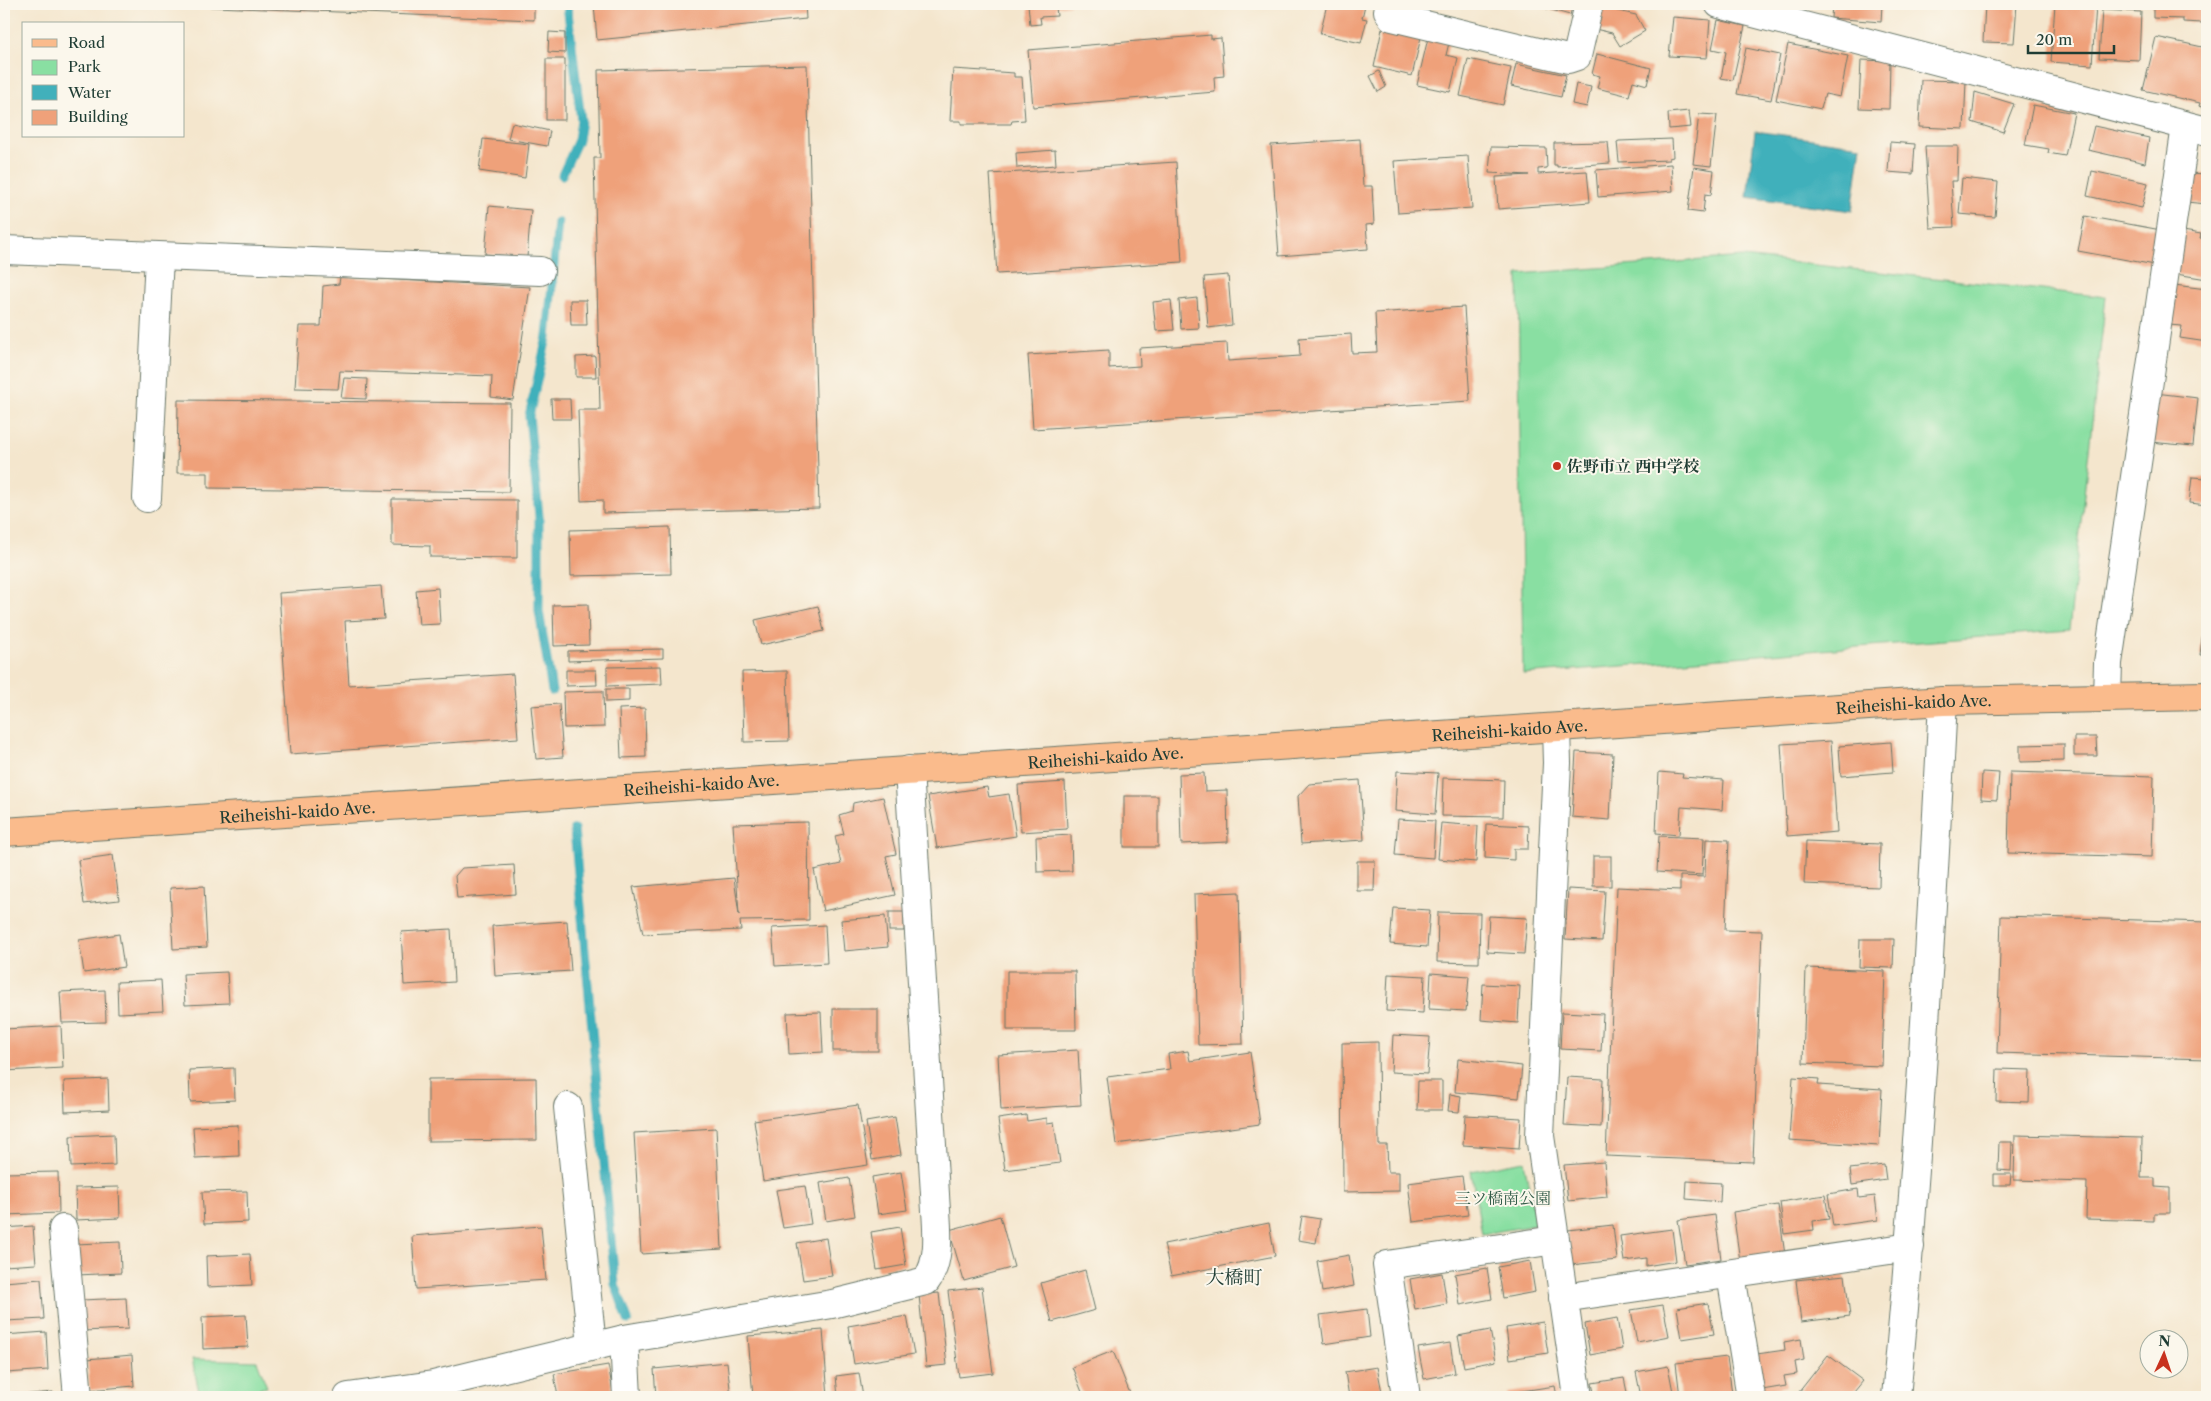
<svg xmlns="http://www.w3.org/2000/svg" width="2211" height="1401" viewBox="0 0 2211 1401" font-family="'Libre Caslon Text','Noto Serif JP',serif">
  <rect width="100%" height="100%" fill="#fbf7ec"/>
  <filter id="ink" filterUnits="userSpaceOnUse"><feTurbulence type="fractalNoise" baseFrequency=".02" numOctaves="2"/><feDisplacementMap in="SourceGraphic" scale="10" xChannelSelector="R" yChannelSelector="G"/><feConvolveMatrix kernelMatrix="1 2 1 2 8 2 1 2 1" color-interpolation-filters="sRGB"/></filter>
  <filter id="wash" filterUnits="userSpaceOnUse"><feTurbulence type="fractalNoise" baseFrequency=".0096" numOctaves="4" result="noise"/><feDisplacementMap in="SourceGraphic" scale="20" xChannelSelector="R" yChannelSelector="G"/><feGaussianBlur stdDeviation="1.12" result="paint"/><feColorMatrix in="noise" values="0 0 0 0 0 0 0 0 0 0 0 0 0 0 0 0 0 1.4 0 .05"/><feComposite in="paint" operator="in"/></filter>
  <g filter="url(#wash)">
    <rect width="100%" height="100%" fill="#f4e6cd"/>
    <g fill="#89dfa2" stroke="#548e6b">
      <path d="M1743,257L2106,297L2069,630L1523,674L1518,274Z"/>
      <path d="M1524,1161L1536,1225L1482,1234L1471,1171Z"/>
      <path d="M192,1359L257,1361L267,1387C245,1392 219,1401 199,1392Z"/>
    </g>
    <path fill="#41b0bb" stroke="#307678" d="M1755,131L1861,146L1852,211L1747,197Z"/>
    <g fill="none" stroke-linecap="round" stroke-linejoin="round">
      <g stroke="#41b0bb" stroke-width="9">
        <path d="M562,175L578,140L581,120L567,4"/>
        <path d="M552,691L539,611V516L529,416L547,337L558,222"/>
        <path d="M574,829L615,1284L628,1320"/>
      </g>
    </g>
    <g id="blocks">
      <g fill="#efa17a">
        <path d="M191,4H534V20L191,6Z"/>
        <path d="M594,4H805L806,19L597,40Z"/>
        <path d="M1028,4H1070V5L1056,7L1057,16L1040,17L1041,24L1030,25Z"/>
        <path d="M1327,4L1365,5L1362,18L1367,19L1361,43L1320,34Z"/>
        <path d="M1529,4H1573L1570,15Z"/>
        <path d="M1832,4H1882L1881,22L1831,18Z"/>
        <path d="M1985,4H2017L2014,43L1983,42Z"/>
        <path d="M2055,4L2096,5L2092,65L2051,62Z"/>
        <path d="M2125,4H2141L2140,6H2125Z"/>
        <path d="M2153,4H2204L2202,23L2183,22V19L2153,18Z"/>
        <path d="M1600,7L1636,15L1645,31L1620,46L1612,33L1595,29Z"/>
        <path d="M2206,9H2207V25H2205Z"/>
        <path d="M2102,10L2141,12L2139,60L2099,58Z"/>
        <path d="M1673,17L1710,20L1707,58L1669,56Z"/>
        <path d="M1718,20L1745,26L1733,80L1721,78L1726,52L1712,49Z"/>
        <path d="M1382,29L1421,37L1412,76L1374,67Z"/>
        <path d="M549,32L565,33V53L548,52Z"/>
        <path d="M1211,35V39L1221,38L1224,76L1214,77L1215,92L1033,107L1028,50Z"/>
        <path d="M2156,37L2207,48V108L2199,106L2200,103L2143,90Z"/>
        <path d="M1428,38L1449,43L1446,55L1458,58L1450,92L1417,85Z"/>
        <path d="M1788,44L1848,56L1840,97L1825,94L1821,109L1776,100Z"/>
        <path d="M1746,48L1780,55L1771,100L1737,94Z"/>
        <path d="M1597,54L1651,68L1647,85L1633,81L1629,96L1597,88L1600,76L1592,74Z"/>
        <rect x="546" y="59" width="19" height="61"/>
        <path d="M1468,59L1511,68L1503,105L1460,96Z"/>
        <path d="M1861,60L1890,61L1889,109L1859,108Z"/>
        <path d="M1516,64L1566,75L1561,97L1511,86Z"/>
        <path d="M807,65L819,508L603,513V500L581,501L578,410H600L594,158H600L598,70Z"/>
        <path d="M953,69L1014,73V77H1022L1025,120L1012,121L1011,124H961V121H950Z"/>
        <path d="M1379,71L1386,87L1378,92L1370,76Z"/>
        <path d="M1921,80L1966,81L1964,129L1919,127Z"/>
        <path d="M1576,84L1591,87L1587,107L1572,104Z"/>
        <path d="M1975,92L2014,104L2003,132L1972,122Z"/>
        <path d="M2033,105L2074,113L2065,156L2048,153L2049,149L2025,145Z"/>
        <path d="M1689,111L1691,127L1669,129L1668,113Z"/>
        <path d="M1699,114L1717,115L1711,166L1693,164Z"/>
        <path d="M512,123L550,131L547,146L508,139Z"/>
        <path d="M2094,126L2149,138L2145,163L2088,150Z"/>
        <path d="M483,139L529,144L525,178L479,171Z"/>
        <path d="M1360,139L1363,186H1372L1374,224L1366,225L1368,249L1279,256L1271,145Z"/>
        <path d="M1672,139L1673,157L1669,158V160L1619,162L1617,142L1619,141Z"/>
        <path d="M1608,142L1610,163L1557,167V165H1554V143Z"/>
        <path d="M1890,142L1915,144L1913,174L1888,172Z"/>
        <path d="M1925,146H1958L1957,181H1951L1954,227L1930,228Z"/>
        <path d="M1491,147L1546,148L1547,168L1538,169V174L1587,171L1590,202L1498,209L1496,177L1529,175L1489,173Z"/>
        <path d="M1055,150L1056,165L1017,168L1016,153Z"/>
        <path d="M1468,156L1472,208L1398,213L1394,161Z"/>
        <path d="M1176,162L1182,262L997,274L990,174Z"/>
        <path d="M1671,164L1673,191L1598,197L1596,170Z"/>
        <path d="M1694,167L1714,170L1711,195L1705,194L1703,213L1688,211Z"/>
        <path d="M2092,171L2148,183L2142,208L2087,196Z"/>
        <path d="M2188,173L2207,174V204L2186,202Z"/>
        <path d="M1962,178L1998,182L1995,217L1959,214Z"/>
        <path d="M489,206L531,210L527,257L485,254Z"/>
        <path d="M2085,216L2161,230L2155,265L2078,251Z"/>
        <path d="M2183,231L2201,234L2200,238L2207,239V279L2176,274Z"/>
        <path d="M1228,275L1232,325L1208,328L1204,277Z"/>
        <path d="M340,277L530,287L513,400L491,397L492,376L340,371L338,389L295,388L299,326H321L323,286L339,284Z"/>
        <path d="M2174,285L2207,289V342L2180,338L2182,326L2168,325Z"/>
        <path d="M1197,298L1199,328L1181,329L1179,300Z"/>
        <path d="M570,300H586L587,325H571Z"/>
        <path d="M1171,300L1174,330L1156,331L1153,302Z"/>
        <path d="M1464,307L1470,401L1033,429L1028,355L1109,350V368L1140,366L1139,348L1227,343L1228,361L1300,356L1299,338L1351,334L1352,353L1377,352L1375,313Z"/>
        <path d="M595,356L596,377H576V357Z"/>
        <path d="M344,378L367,379L366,399L341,398Z"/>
        <path d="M2155,393L2198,398L2193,446L2150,442Z"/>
        <path d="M551,399H570L571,419H552Z"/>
        <path d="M178,400L510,403L509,492L208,488V473H177Z"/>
        <path d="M2192,477L2207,478V505L2189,503Z"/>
        <path d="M392,499L517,500V558L430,557V546L392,545Z"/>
        <path d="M670,527L671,574L571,576L570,530Z"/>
        <path d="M381,586L384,619L345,621L349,685L513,674L518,738L290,754L279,593Z"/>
        <path d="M438,588L440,624L419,625L416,590Z"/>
        <path d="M588,604L589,645L554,646L553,605Z"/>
        <path d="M818,606L824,631L761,645L755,620Z"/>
        <path d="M2206,608L2207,655H2200L2202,639Z"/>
        <path d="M663,649V658L568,661V651Z"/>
        <path d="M661,666L662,684L607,686V667Z"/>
        <path d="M566,670H596L597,685L566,686Z"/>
        <path d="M787,671L789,741L744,742L742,672Z"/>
        <path d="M606,689H629V701L606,702Z"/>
        <path d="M603,691L604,727L564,728L563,692Z"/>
        <path d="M559,704L563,757L536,759L531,706Z"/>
        <path d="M645,708L646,757L621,758L619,709Z"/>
        <path d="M2074,737H2096L2097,756H2074Z"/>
        <path d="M1831,741L1837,832L1787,836L1781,744Z"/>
        <path d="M1891,742L1893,772L1841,776L1839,746Z"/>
        <path d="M2064,744V761L2020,762V745Z"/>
        <path d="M1576,752L1613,754L1610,820L1572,817Z"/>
        <path d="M1397,771L1438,773L1435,814L1395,811Z"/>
        <path d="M1659,772L1683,774L1682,777L1724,780L1722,810L1681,807L1679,835L1656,833Z"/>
        <path d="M1982,772L1999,773L1997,800L1981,799Z"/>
        <path d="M2010,772L2154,776L2152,857L2008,853Z"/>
        <path d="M1204,773L1205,791L1227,790L1228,842L1181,844L1179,774Z"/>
        <path d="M1443,778L1504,780L1503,817L1442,816Z"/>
        <path d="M1360,780L1364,840L1301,844L1298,796L1309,784Z"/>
        <path d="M1065,782L1067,829L1021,832L1018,785Z"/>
        <path d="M987,787L989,797L1009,794L1016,836L937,848L928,796Z"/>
        <rect x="1124" y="796" width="34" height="51"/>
        <path d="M883,797L896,854L886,856L895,895L823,911L814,870L841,864L835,836L844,834L839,815L852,811L853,803Z"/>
        <path d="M1398,819L1435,821L1433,858L1395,855Z"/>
        <path d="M808,822L809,920L740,921L741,930L643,934L633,887L734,878L739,915L733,824Z"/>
        <path d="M1441,823L1478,826L1476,862L1438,859Z"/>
        <path d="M1486,824L1529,826L1528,849H1514V860L1485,858Z"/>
        <path d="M1071,835L1072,871L1037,872L1036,837Z"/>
        <path d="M1659,836L1704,838L1702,875L1657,872Z"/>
        <path d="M1706,839L1729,840L1725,930L1762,931L1753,1162L1606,1156L1617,887L1680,890V876L1705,877Z"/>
        <path d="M1806,841L1880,844L1879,887L1804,884Z"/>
        <path d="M113,855L119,900L84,904L78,860Z"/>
        <rect x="1593" y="856" width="18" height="30"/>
        <path d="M1357,861H1375L1374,891H1357Z"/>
        <path d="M514,865L516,894L457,898L455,876L462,868Z"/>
        <path d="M204,886L207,947L173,949L170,888Z"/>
        <path d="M1568,889L1605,891L1602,941L1565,939Z"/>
        <path d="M1239,892L1243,1044L1198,1045L1194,894Z"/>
        <path d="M1393,908L1430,910L1427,947L1390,944Z"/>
        <rect x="889" y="912" width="15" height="19"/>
        <path d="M1438,912L1480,913L1479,963L1437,962Z"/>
        <path d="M885,916L888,947L844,951L841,920Z"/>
        <path d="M1489,916L1527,918L1524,954L1487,952Z"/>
        <path d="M2001,916L2207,922V1059L1997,1053Z"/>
        <path d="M567,921L571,971L495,976L492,926Z"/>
        <path d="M825,925L827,963L775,966L772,928Z"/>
        <path d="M451,929L454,982L404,985L401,932Z"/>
        <path d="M119,934L124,967L84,973L79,940Z"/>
        <path d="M1860,939H1894L1893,968L1859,967Z"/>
        <path d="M1806,968L1885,971L1882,1066L1803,1063Z"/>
        <path d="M1007,971H1075L1076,1030H1007Z"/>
        <path d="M227,972L229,1003L185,1005L183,974Z"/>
        <path d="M1431,973L1469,976L1466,1011L1429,1009Z"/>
        <path d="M1388,974L1425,976L1423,1013L1386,1011Z"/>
        <path d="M161,980L163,1011L118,1013L117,982Z"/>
        <path d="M1483,984L1520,986L1518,1023L1481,1020Z"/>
        <path d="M105,990L106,1022L62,1023L60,992Z"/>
        <rect x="833" y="1009" width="45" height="42"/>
        <path d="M821,1012L823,1052L789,1054L787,1013Z"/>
        <path d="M1562,1012L1603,1014L1601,1051L1560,1049Z"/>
        <path d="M61,1026L63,1068L4,1071V1029Z"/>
        <path d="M1393,1035L1430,1037L1427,1074L1391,1072Z"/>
        <path d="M1378,1042L1379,1145H1387L1388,1172H1399V1191L1343,1192L1342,1043Z"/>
        <path d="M1078,1050L1081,1105L1001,1110L998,1055Z"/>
        <path d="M1188,1051L1190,1061L1250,1052L1260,1124L1116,1144L1107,1077L1170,1069L1168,1054Z"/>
        <path d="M1458,1059L1522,1066L1519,1098L1455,1092Z"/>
        <path d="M234,1068L235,1100L190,1102L189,1070Z"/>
        <path d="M1997,1069L2030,1070L2029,1102L1996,1101Z"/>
        <path d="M1567,1077L1603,1079L1601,1127L1564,1125Z"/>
        <path d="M1793,1077L1819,1079L1818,1085L1882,1089L1879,1146L1789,1140Z"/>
        <path d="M536,1078L537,1140L428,1141V1079Z"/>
        <path d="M108,1079L109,1110L65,1112L64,1081Z"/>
        <path d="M1418,1081H1442V1110H1417Z"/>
        <path d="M1450,1094L1461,1096L1459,1112L1448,1111Z"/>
        <path d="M858,1105L868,1165L763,1181L754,1120Z"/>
        <path d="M1026,1115L1027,1121L1047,1118V1123L1054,1122L1060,1163L1005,1170L998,1119Z"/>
        <path d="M1465,1115L1521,1118L1519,1149L1463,1145Z"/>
        <path d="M895,1117L901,1155L872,1160L866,1122Z"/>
        <path d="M238,1125L239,1156L195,1158L193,1127Z"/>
        <path d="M716,1128L722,1249L641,1254L634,1133Z"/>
        <path d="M114,1134L115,1165L71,1167L70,1136Z"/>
        <path d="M2015,1135L2142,1138L2141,1178H2155V1187L2170,1188V1213H2154V1221L2086,1219L2087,1182L2014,1180Z"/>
        <path d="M1999,1142H2012L2011,1171L1998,1170Z"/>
        <path d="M1604,1162L1607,1197L1568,1201L1564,1165Z"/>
        <path d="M1884,1165L1886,1180L1852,1185L1850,1169Z"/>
        <path d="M58,1172L59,1213L4,1215V1173Z"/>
        <path d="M901,1172L907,1210L878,1214L872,1177Z"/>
        <path d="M1993,1174H2011L2010,1185H1993Z"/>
        <path d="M1462,1176L1468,1215L1413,1222L1408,1183Z"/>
        <path d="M849,1178L855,1216L826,1221L820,1183Z"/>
        <path d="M1687,1181L1721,1183L1720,1202L1686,1199Z"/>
        <path d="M805,1186L811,1224L783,1228L776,1190Z"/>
        <path d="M119,1187L120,1218L76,1220L75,1188Z"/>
        <path d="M1858,1189L1859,1198L1875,1196L1878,1220L1833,1226L1828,1194Z"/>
        <path d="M247,1191L248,1222L204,1224L202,1192Z"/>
        <path d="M1825,1195L1829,1219L1813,1221L1814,1230L1784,1234L1780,1202Z"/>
        <path d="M1778,1205L1785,1255L1740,1261L1733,1212Z"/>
        <path d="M1715,1215L1721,1259L1685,1264L1678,1220Z"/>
        <path d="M1000,1216L1014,1267L964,1281L949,1230Z"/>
        <path d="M1302,1216L1320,1219L1316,1243L1298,1240Z"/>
        <path d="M1269,1223L1275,1256L1171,1276L1164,1244Z"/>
        <path d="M1613,1225L1617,1260L1571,1265L1568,1230Z"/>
        <path d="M33,1226L36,1264L4,1266V1228Z"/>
        <path d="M541,1226L546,1280L416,1289L412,1236Z"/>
        <path d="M900,1227L906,1265L877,1270L871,1232Z"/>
        <path d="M1672,1229L1676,1261L1646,1266V1258L1624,1261L1620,1236Z"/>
        <path d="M826,1238L832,1276L803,1280L797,1243Z"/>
        <path d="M120,1242L121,1273L77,1275L76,1244Z"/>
        <path d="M250,1254L252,1285L207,1287L206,1256Z"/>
        <path d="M1349,1255L1354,1286L1322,1292L1317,1261Z"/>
        <path d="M1530,1261L1535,1292L1503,1298L1498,1267Z"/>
        <path d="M1487,1268L1492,1299L1460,1305L1455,1274Z"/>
        <path d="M1085,1270L1095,1310L1052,1322L1041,1283Z"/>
        <path d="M1442,1273L1447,1304L1415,1310L1410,1279Z"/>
        <path d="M1845,1275L1850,1316L1801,1322L1796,1280Z"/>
        <path d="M41,1279L44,1319L6,1321L4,1282Z"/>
        <path d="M982,1287L993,1373L959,1377L948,1291Z"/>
        <path d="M939,1293L947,1365L926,1367L919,1295Z"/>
        <path d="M126,1298L128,1329L83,1331L82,1300Z"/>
        <path d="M1708,1303L1714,1334L1682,1339L1677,1308Z"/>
        <path d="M1663,1305L1669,1336L1637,1342L1631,1310Z"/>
        <path d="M1367,1309L1370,1337L1324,1344L1320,1315Z"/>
        <path d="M246,1315L248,1347L203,1349L202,1317Z"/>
        <path d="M907,1316L914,1354L854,1364L848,1326Z"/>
        <path d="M1617,1318L1622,1349L1590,1355L1585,1324Z"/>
        <path d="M1543,1322L1548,1353L1510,1359L1506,1328Z"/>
        <path d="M823,1330L828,1397H753L748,1336Z"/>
        <path d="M1490,1330L1496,1361L1464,1367L1458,1336Z"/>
        <path d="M46,1332L48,1370L7,1373L4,1335Z"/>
        <path d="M1801,1339L1804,1360L1795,1362L1797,1374L1784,1376L1786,1386L1762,1390L1757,1354L1785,1350L1784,1342Z"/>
        <path d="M1450,1343L1455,1373L1424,1379L1418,1348Z"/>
        <path d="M1113,1351L1131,1396L1084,1397L1072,1367Z"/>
        <path d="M132,1355L134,1386L90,1390L87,1359Z"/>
        <path d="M1828,1355L1863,1381L1850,1397H1795Z"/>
        <path d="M1727,1357L1732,1393L1702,1397H1680L1676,1363Z"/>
        <path d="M727,1362L731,1397H656L654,1369Z"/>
        <path d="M608,1365L614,1397H558L554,1374Z"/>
        <path d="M1668,1366L1674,1397H1641L1636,1372Z"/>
        <path d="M1377,1367L1383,1397H1349L1345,1372Z"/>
        <path d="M859,1373L863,1397H838L836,1376Z"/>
        <path d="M1624,1378L1628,1397H1595L1592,1383Z"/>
        <path d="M1555,1386L1557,1397H1509L1508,1393Z"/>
        <path d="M53,1392L54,1397H10V1396Z"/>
      </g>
    </g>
  </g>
  <g filter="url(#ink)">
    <use href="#blocks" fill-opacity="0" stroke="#6a786a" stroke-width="1"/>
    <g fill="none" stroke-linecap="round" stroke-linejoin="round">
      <defs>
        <g id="minor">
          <path d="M1390,4L1388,11L1392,17L1568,59L1577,56L1589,4"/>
          <path d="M1719,4L2207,131"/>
          <path d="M4,250L540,271"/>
          <path d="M147,498L159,257"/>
          <path d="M2107,697L2108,663L2186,126"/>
          <path d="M1556,728L1557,763L1540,1136L1578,1397"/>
          <path d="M568,1107L592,1346"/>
          <path d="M63,1229L78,1397"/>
          <path d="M1731,1275L1751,1397"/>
          <path d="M1563,1298L1910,1247"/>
          <path d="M348,1397L433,1385L624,1339L832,1304L926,1281C943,1258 936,1222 935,1194L909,770"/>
          <path d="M1406,1397L1387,1265L1555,1240"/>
          <path d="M1896,1397C1918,1166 1931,934 1943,701"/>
        </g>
        <path id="tertiary" d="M624,1339L627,1397"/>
        <g id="primary">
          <path id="s1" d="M4,832L1943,701L2207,696"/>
        </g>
      </defs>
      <use href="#minor" stroke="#6a786a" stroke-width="30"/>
      <use href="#tertiary" stroke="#6a786a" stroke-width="30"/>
      <use href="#primary" stroke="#6a786a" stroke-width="30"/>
      <use href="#minor" stroke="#fff" stroke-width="28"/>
      <use href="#tertiary" stroke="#fff" stroke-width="28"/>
      <use href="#primary" stroke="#fabb8c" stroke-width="28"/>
    </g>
  </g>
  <circle fill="#c8321e" stroke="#fbf7ec" stroke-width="2" cx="1557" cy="466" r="5"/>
  <g text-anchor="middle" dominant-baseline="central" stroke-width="4" stroke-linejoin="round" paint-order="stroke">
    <g font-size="16" font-weight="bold" fill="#1f3d34" stroke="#fbf7ec" text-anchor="start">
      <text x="1567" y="466">佐野市立 西中学校</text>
    </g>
    <g font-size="16" fill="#1f3d34" stroke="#fbf7ec">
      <text stroke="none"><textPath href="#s1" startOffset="1914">Reiheishi-kaido Ave.</textPath></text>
      <text stroke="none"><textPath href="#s1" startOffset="1509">Reiheishi-kaido Ave.</textPath></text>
      <text stroke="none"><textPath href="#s1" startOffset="1104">Reiheishi-kaido Ave.</textPath></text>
      <text stroke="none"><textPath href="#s1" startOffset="699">Reiheishi-kaido Ave.</textPath></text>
      <text stroke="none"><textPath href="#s1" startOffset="294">Reiheishi-kaido Ave.</textPath></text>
    </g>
    <g font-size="16" fill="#345d4a" stroke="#fbf7ec">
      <text x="1503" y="1198">三ツ橋南公園</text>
    </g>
    <g font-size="19" fill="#1f3d34" stroke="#fbf7ec">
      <text x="1234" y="1277">大橋町</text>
    </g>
  </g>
  <rect width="2211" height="1401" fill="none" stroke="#fbf7ec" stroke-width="20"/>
  <rect x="22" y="22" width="162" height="115" fill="#fbf7ec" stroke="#a3ada2"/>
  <rect x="32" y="39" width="25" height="8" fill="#fabb8c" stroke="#a3ada2"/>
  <text x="68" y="48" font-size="15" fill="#1f3d34">Road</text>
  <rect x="32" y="60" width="25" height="15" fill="#89dfa2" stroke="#a3ada2"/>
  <text x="68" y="72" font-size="15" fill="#1f3d34">Park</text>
  <rect x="32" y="85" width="25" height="15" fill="#41b0bb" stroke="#a3ada2"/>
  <text x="68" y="98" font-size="15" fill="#1f3d34">Water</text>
  <rect x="32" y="110" width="25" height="15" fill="#efa17a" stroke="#a3ada2"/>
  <text x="68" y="122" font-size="15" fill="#1f3d34">Building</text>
  <g transform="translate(2164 1354) rotate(3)"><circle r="24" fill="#fbf7ec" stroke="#a3ada2"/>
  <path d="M0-4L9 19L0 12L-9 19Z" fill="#c8321e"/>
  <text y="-8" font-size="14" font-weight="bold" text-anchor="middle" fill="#1f3d34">N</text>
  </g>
  <path d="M2028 45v8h86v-8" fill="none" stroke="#1f3d34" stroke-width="2.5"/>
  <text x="2036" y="45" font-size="15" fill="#1f3d34" stroke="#fbf7ec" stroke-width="4" paint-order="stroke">20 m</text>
</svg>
